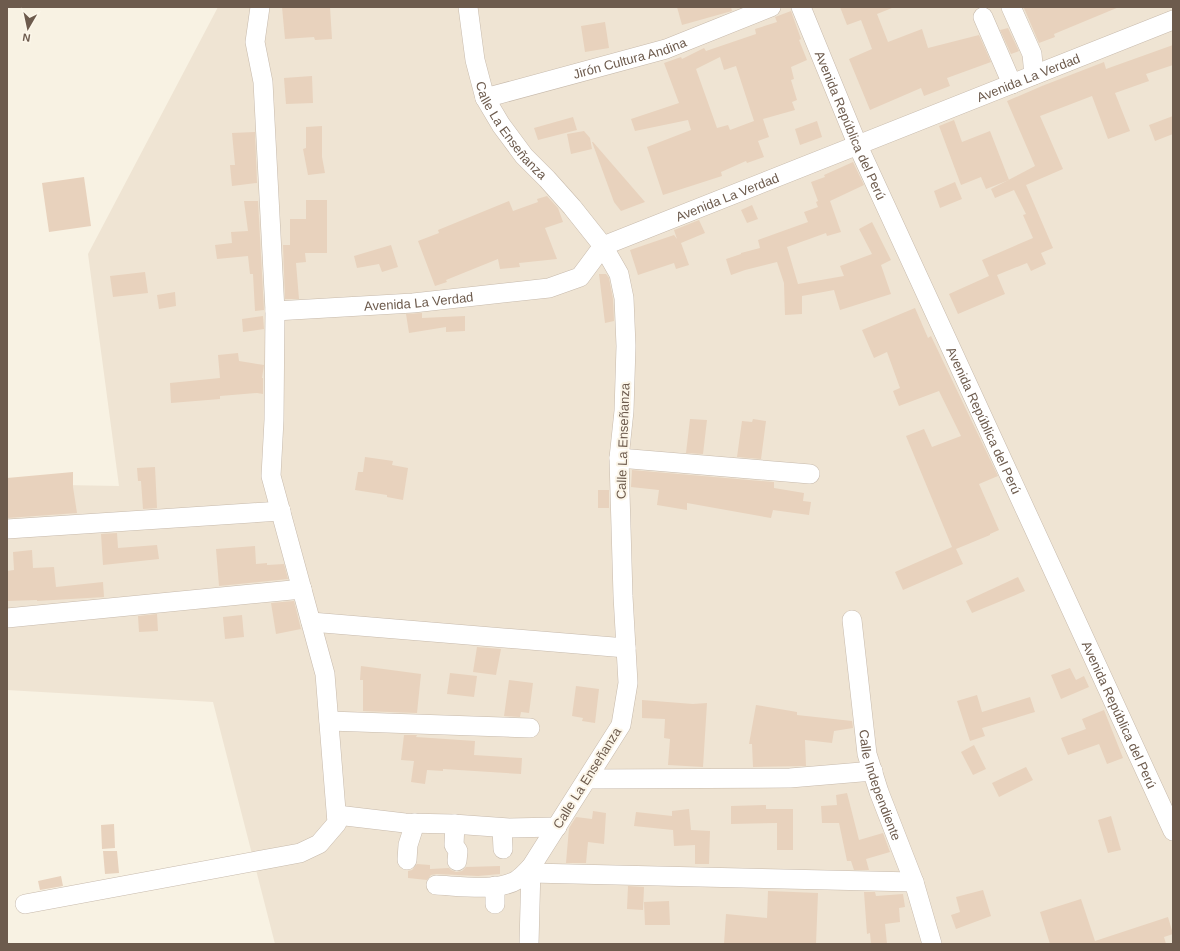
<svg xmlns="http://www.w3.org/2000/svg" width="1180" height="951" viewBox="0 0 1180 951" font-family="Helvetica,sans-serif">
  <rect width="100%" height="100%" fill="#f8f2e3"/>
  <path fill="#efe4d3" d="M218,7H1173V944H275L213,702L7,690V484L119,486L88,254Z"/>
  <g fill="#e8d2bd" fill-rule="evenodd">
    <path d="M282,7H330L332,39L315,40L314,37L285,39Z"/>
    <path d="M677,7H731L732,11L682,25Z"/>
    <path d="M840,7H892V8L877,14L888,42L922,29L928,48L979,35L991,62L947,78L950,86L924,96L921,88L870,110L849,59L872,49L861,20L847,25Z"/>
    <path d="M1027,7H1119L1054,34L1055,37L1039,43L1024,8Z"/>
    <path d="M791,11L801,39L799,40L807,60L791,67L794,79L791,80L797,100L792,102L795,110L763,119L769,137L758,141L764,157L747,163L746,161L721,172L722,176L663,195L647,147L691,130L688,120L635,131L631,119L679,103L664,63L681,57L682,59L704,48L706,51L756,34L755,29L777,22L775,17ZM720,57L724,70L736,66L754,121L730,130L728,125L717,128L696,69Z"/>
    <path d="M605,22L609,48L585,52L581,26Z"/>
    <path d="M1008,28L1019,51L1011,54L1000,30Z"/>
    <path d="M1173,45V65L1146,74L1149,81L1115,93L1130,131L1108,139L1092,96L1040,116L1063,169L1026,185L1053,248L1041,253L1046,264L1031,271L1027,263L997,275L1005,294L958,314L949,294L989,276L982,260L1033,238L1023,215L1026,214L1014,190L995,198L991,189L1035,166L1007,101L1042,86L1104,62L1106,69Z"/>
    <path d="M312,76L313,103L286,104L284,78Z"/>
    <path d="M1173,116V134L1155,141L1149,125Z"/>
    <path d="M573,117L577,130L538,140L534,128Z"/>
    <path d="M954,120L962,142L990,131L1009,180L986,189L981,177L961,185L939,126Z"/>
    <path d="M817,121L822,137L800,145L795,129Z"/>
    <path d="M322,126V157L325,173L308,175L303,149L306,148V127Z"/>
    <path d="M584,131L590,138L592,149L571,154L567,134Z"/>
    <path d="M255,132L257,183L232,186L230,165H235L232,133Z"/>
    <path d="M592,142H593L645,202L621,211L614,202Z"/>
    <path d="M853,162L864,185L830,201L841,232L827,236L826,233L787,247L798,284L844,276L840,266L872,254L859,229L872,222L891,260L881,265L891,294L840,310L834,290L802,296V314L785,315L784,283L777,262L745,270L731,275L726,259L741,254V253L760,248L758,240L808,222L804,212L818,207L816,202L818,201L811,182L825,177L824,175Z"/>
    <path d="M84,177L91,226L49,232L42,183Z"/>
    <path d="M955,182L962,199L940,208L934,191Z"/>
    <path d="M547,196L558,208L563,222L545,228L557,259L519,263L520,267L500,269L498,259L446,280L447,282L435,286L418,241L439,233L438,230L509,201L513,211L538,202L537,199Z"/>
    <path d="M306,200H327V253H305L306,262L296,263L299,299H285L283,245H290V219H306Z"/>
    <path d="M244,201H258L264,310L255,311L253,274H250L248,256L217,259L215,245L232,243L231,232L248,231Z"/>
    <path d="M752,205L758,219L747,223L741,210Z"/>
    <path d="M699,220L705,233L681,243L689,265L676,269L674,263L638,275L630,250L674,235L677,239L674,230Z"/>
    <path d="M391,245L398,267L382,272L379,264L357,268L354,256Z"/>
    <path d="M145,272L148,293L113,297L110,276Z"/>
    <path d="M599,274H606L609,278L613,299L614,321L605,323Z"/>
    <path d="M175,292L176,306L159,309L157,295Z"/>
    <path d="M915,308L928,338L931,336L998,476L979,484L999,530L990,534V535L956,549L963,564L903,590L895,572L952,547L906,436L924,429L932,447L961,436L939,391L899,406L893,391L900,388L887,352L874,358L862,330Z"/>
    <path d="M422,313V318L465,316V331L446,332V327L409,333L406,314Z"/>
    <path d="M263,316L264,329L243,332L242,319Z"/>
    <path d="M238,353L239,361L264,365L262,378H263V394L257,393L220,396V399L171,403L170,383L220,378L218,355Z"/>
    <path d="M690,419L707,420L703,454L686,453Z"/>
    <path d="M753,419L766,421L761,459L737,457L742,421L752,422Z"/>
    <path d="M365,457L393,461L392,465L408,468L403,500L387,497V495L355,490L358,472H363Z"/>
    <path d="M155,467L157,508L143,509L141,481H138L137,468Z"/>
    <path d="M632,470L774,482V488L804,493L803,501L811,502L809,515L773,510L771,518L687,503V510L657,505L659,490L631,487Z"/>
    <path d="M73,472V487L77,513L7,518V478Z"/>
    <rect x="598" y="490" width="11" height="18"/>
    <path d="M117,533L118,548L157,545L159,559L103,565L101,534Z"/>
    <path d="M255,546L256,564L267,563V565L284,564L288,579L219,586L216,549Z"/>
    <path d="M32,550L33,568L54,567L56,587L103,582L104,597L37,601V600L7,601V571L14,570L13,552Z"/>
    <path d="M1018,577L1025,591L972,613L966,601Z"/>
    <path d="M294,601L301,629L276,634L271,603Z"/>
    <path d="M157,614L158,631L139,632L138,616Z"/>
    <path d="M242,615L244,637L225,639L223,617Z"/>
    <path d="M477,647L501,649L496,675L473,672Z"/>
    <path d="M361,666L421,674L417,713L363,711V680H360Z"/>
    <path d="M1070,668L1076,680L1084,676L1089,687L1061,699L1051,675Z"/>
    <path d="M450,673L477,676L474,697L447,694Z"/>
    <path d="M509,680L533,683L529,713L521,712L520,717L504,716Z"/>
    <path d="M576,686L599,689L595,723L582,721L583,718L572,716Z"/>
    <path d="M977,695L982,712L1030,697L1035,712L982,728L985,736L970,741L957,701Z"/>
    <path d="M642,700L693,704L707,703L703,767L668,765L670,739L664,738L665,719L642,718Z"/>
    <path d="M756,705L797,712V715L852,721L853,728L834,731L832,743L805,740L806,766L753,767L752,744H749Z"/>
    <path d="M1104,710L1123,758L1107,764L1099,744L1068,755L1061,738L1086,729L1082,719Z"/>
    <path d="M404,735H417L416,737L475,741L474,755L522,758L521,774L443,769V771L427,770L425,784L411,782L414,761L401,760Z"/>
    <path d="M974,745L986,769L973,775L961,752Z"/>
    <path d="M1026,767L1033,780L999,797L992,783Z"/>
    <path d="M847,793L859,840L883,833L890,852L866,859L869,870H854L851,861H847L839,823H822L821,806L837,805L836,795Z"/>
    <path d="M766,805V809H793V850H777V823L731,824V806Z"/>
    <path d="M689,809L691,830L710,831L709,864H695V845L674,846L673,830L634,826L636,812L672,816V811Z"/>
    <path d="M593,811L606,813L604,844L588,842L586,863H566L569,828L576,817L592,819Z"/>
    <path d="M1111,816L1121,850L1108,853L1098,820Z"/>
    <path d="M114,824L115,848L102,849L101,825Z"/>
    <path d="M103,851H117L119,873L105,874Z"/>
    <path d="M417,864L430,865V869L449,868L451,870L456,872L462,871L466,867L500,866V874L478,876L437,874L431,875L427,880L408,878V871L412,870Z"/>
    <path d="M61,876L63,886L40,890L38,881Z"/>
    <path d="M628,886L644,887L643,910L627,909Z"/>
    <path d="M983,890L991,916L956,929L951,915L960,912L956,897Z"/>
    <path d="M768,891L818,893L816,944H724L726,914L767,918Z"/>
    <path d="M864,892H875L876,896L903,894L905,907L899,908L900,922L885,924L887,944H871L870,933L867,934Z"/>
    <path d="M1081,899L1095,941L1168,917L1173,934L1164,937L1166,944H1050L1040,912Z"/>
    <path d="M669,901L670,925H645L644,902Z"/>
  </g>
  <g fill="none" stroke-linecap="round" stroke-linejoin="round">
    <defs>
      <g id="minor">
        <path id="s1" d="M468,7L475,60L485,98L501,125L524,156L547,179L572,207L603,246L619,274L624,298L626,346L624,411L619,458L623,596L628,683L621,725L531,867L529,944"/>
        <path id="s2" d="M801,7L858,146L1173,831"/>
        <path d="M1011,7L1032,54L1034,75"/>
        <path d="M983,17L1012,84"/>
        <path id="s3" d="M485,98L666,49L771,7"/>
        <path id="s4" d="M275,311L413,303L549,288L580,277L603,246L1173,20"/>
        <path d="M619,458L810,474"/>
        <path d="M7,529L281,511"/>
        <path d="M7,618L302,589"/>
        <path id="s5" d="M852,620L867,754L879,792L914,882L932,944"/>
        <path d="M311,622L626,648"/>
        <path d="M329,721L530,728"/>
        <path d="M587,779L790,778L873,771"/>
        <path d="M337,815L405,823L453,824L509,828L557,827"/>
        <path d="M455,824L454,845L458,851L457,861"/>
        <path d="M502,828L503,849"/>
        <path d="M407,860L408,845L415,823"/>
        <path d="M531,873L914,882"/>
        <path d="M436,885C459,886 498,892 517,880C522,877 527,871 531,867"/>
        <path d="M25,904L300,853L319,844L337,823L325,674L271,476L274,420L275,311L263,82L255,42L260,7"/>
        <path d="M495,904V886"/>
      </g>
    </defs>
    <use href="#minor" stroke="#c7baac" stroke-width="20"/>
    <use href="#minor" stroke="#fff" stroke-width="19"/>
  </g>
  <g text-anchor="middle" dominant-baseline="central" stroke-width="4" stroke-linejoin="round" paint-order="stroke">
    <g font-size="13" fill="#6d5b4d" stroke="#fcf6e9">
      <text stroke="none"><textPath href="#s3" startOffset="150">Jirón Cultura Andina</textPath></text>
      <text stroke="none"><textPath href="#s4" startOffset="804">Avenida La Verdad</textPath></text>
      <text stroke="none"><textPath href="#s2" startOffset="128">Avenida República del Perú</textPath></text>
      <text stroke="none"><textPath href="#s1" startOffset="134">Calle La Enseñanza</textPath></text>
      <text stroke="none"><textPath href="#s4" startOffset="480">Avenida La Verdad</textPath></text>
      <text stroke="none"><textPath href="#s4" startOffset="144">Avenida La Verdad</textPath></text>
      <text stroke="none"><textPath href="#s2" startOffset="452">Avenida República del Perú</textPath></text>
      <text transform="translate(623 441) rotate(-88)">Calle La Enseñanza</text>
      <text stroke="none"><textPath href="#s2" startOffset="776">Avenida República del Perú</textPath></text>
      <text transform="translate(587 778) rotate(-58)">Calle La Enseñanza</text>
      <text stroke="none"><textPath href="#s5" startOffset="168">Calle Independiente</textPath></text>
    </g>
  </g>
  <rect width="1180" height="951" fill="none" stroke="#6d5b4d" stroke-width="16"/>
  <g transform="translate(28 28) rotate(189)" stroke="#fcf6e9" stroke-width="3" paint-order="stroke">
  <path d="M0-3L7 15L0 10L-7 15Z" fill="#6d5b4d"/>
  <text y="-6" font-size="11" font-weight="bold" text-anchor="middle" fill="#6d5b4d">N</text>
  </g>
</svg>
